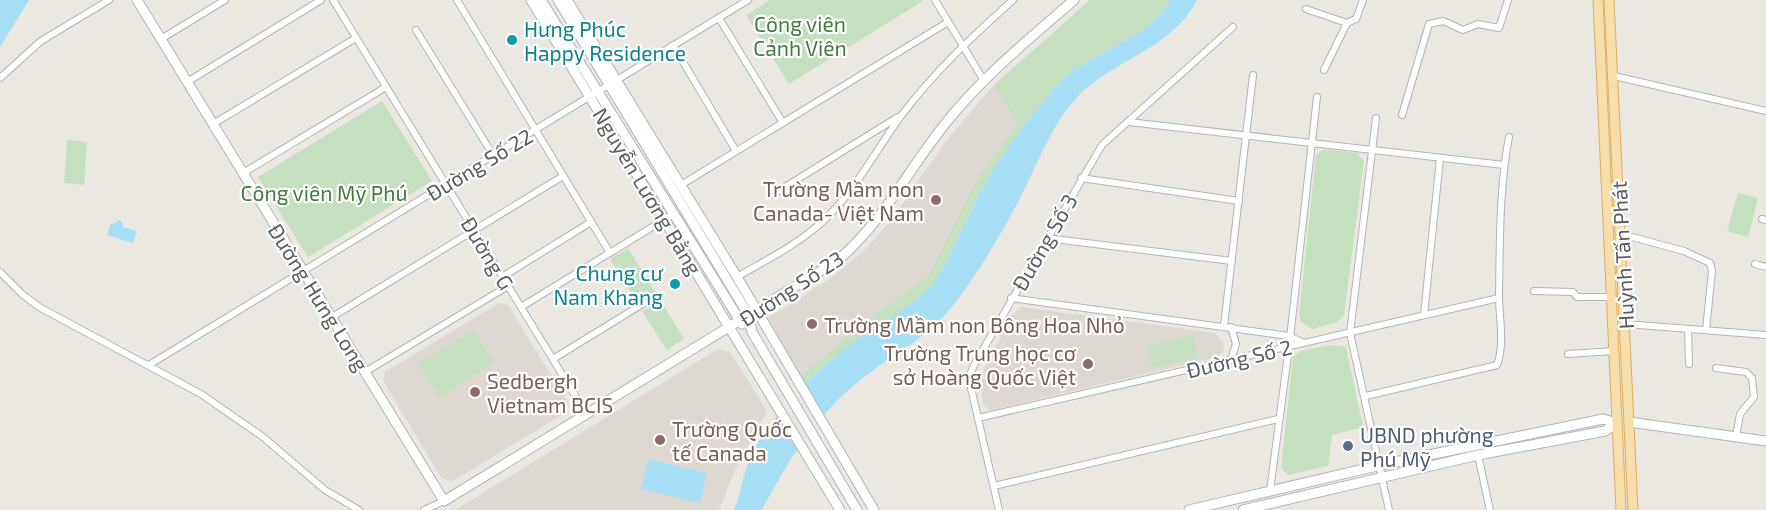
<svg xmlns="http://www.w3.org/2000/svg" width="1766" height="510" viewBox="0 0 1766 510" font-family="'Exo 2',sans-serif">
  <rect width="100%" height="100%" fill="#ebe7e1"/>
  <g fill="#ddd9d2">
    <path d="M994,85L1018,124L977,179L929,275L856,329L801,376L768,318L828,280L864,251L889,223L947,140Z"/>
    <path d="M499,303L508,305L568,403L565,413L453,481L442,479L383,381L385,372Z"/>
    <path d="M1021,307L1215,333L1223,342L1224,351L1218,357L992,410L988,409L983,404L982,395L983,371L1012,315Z"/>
    <path d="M718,349L730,352L767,411L735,470L719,510H455Z"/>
  </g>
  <g fill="#c4e0bf">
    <path d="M770,0H922L923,1L789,84L746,15Z"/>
    <path d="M1090,0H1171C1146,43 1087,51 1055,88C1030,116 997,160 980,193C964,223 952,254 934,283C897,324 841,342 806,385L801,376L856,329L929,275L977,179L1018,124L994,85Z"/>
    <path d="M382,101L432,181L308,257L258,177Z"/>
    <path d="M67,140L87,142L84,185L64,183Z"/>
    <path d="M1324,149L1357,153L1364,161L1344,315L1337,322L1312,329L1301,322L1299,316L1316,155Z"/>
    <path d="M1738,193L1758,198L1748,237L1727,231Z"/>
    <path d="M628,248L684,339L667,350L642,311L654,305L655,296L647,293L636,301L610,259Z"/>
    <path d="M474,330L494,363L439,397L418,363Z"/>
    <path d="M1193,335L1198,357L1152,368L1147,346Z"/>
    <path d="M1331,345L1346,347L1363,427L1332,435L1328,466L1288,475L1281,468L1293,357L1301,351Z"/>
  </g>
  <g fill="#a6def5">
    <path d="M0,0H29L0,47Z"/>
    <path d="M1171,0H1197C1172,49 1114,59 1078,96C1053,123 1040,158 1024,190C1004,230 979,272 952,307C924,342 886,357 853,386C813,420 786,464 762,510H734C741,493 743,474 750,458C767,420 817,370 850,345C878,324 909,310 934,283C952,254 964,223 980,193C997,160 1030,116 1055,88C1087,51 1146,43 1171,0Z"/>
    <path d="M118,220L122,222L123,227L137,231L133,243L107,235L111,223L114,224Z"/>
    <path d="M648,459L707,473L700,503L641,489Z"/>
  </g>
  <path fill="#ebe7e1" d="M804,382L826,418L799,451L777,415Z"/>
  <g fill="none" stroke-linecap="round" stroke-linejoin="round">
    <defs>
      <g id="street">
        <path d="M333,0L587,415"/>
        <path d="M457,0L610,253"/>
        <path d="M935,0L983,79"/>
        <path d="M1306,9L1347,23L1356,19L1363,0"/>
        <path d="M719,18L783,123"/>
        <path d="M416,30L493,155"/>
        <path d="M161,39L225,0"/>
        <path d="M673,45L736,151"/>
        <path d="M1324,70L1347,23"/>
        <path d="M1614,76L1766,111"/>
        <path d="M0,78L41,41L109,0"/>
        <path d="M187,82L321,0"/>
        <path d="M1402,115L1429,24L1443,21L1463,30L1478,24L1499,28L1508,0"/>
        <path d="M1376,118L1350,333L1389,510"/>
        <path d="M1129,122L1504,165"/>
        <path d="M213,124L356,38"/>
        <path d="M243,173L386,87"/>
        <path d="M1081,178L1239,201"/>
        <path d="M681,185L948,22"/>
        <path d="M772,195L898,117"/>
        <path d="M1762,219L1766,220"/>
        <path d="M1621,234L1684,251L1710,263L1712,271L1706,330"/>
        <path d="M1046,238L1232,261"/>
        <path d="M1755,264L1766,267"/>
        <path d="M0,272L22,294L39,307L201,394L263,437L325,490L359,510"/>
        <path d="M502,277L591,222"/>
        <path d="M737,277C766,260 797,245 822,222C855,192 875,151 901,116C934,72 973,36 1013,0"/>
        <path d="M1534,291L1573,292L1577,297H1612"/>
        <path d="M1011,298L1289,336L1304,343"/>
        <path d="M521,307L672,215"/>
        <path d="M1424,315L1440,158"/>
        <path d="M332,317L563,176"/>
        <path d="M1626,324L1766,335"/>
        <path d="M1224,326L1253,75"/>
        <path d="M1231,327L1236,344L1231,360"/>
        <path d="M1688,329L1689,364"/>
        <path d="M1568,354L1614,351"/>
        <path d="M553,359L649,300"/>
        <path d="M149,365L748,0"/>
        <path d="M1716,368L1746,372L1752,378L1754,397L1740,414L1736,436"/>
        <path d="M365,372L508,286"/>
        <path d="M1366,396L1497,365C1505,344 1499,318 1499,295C1500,243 1499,189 1509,137"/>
        <path d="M978,418L1499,298"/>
        <path d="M1478,455L1490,510"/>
        <path d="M994,486L1278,419"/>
        <path d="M1270,491L1289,347L1317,97"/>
        <path d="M424,510L444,501"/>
        <path d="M999,510L971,388L970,375L974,365L1102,145L1233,27"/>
      </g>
      <g id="secondary">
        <path d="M137,0L444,501L837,261C883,222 908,170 945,124C983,76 1028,40 1074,0"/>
        <path d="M531,0L840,510"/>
        <path d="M541,0L742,324"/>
        <path d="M558,0L749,316L752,332L857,510"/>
        <path d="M567,0L737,277L874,510"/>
        <path d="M1629,422L1766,441"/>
        <path d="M1189,510L1381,465L1603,419L1617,423"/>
        <path d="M1243,510L1478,455L1605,431L1617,423"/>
      </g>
      <g id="primary">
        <path d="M1598,0L1621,510"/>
        <path d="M1609,0L1633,510"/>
      </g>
    </defs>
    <use href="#street" stroke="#b1b4b7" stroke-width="8"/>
    <use href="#secondary" stroke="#b0b4b7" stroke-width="11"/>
    <use href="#primary" stroke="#e2ad63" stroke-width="11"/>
    <use href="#street" stroke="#fff" stroke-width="6"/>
    <use href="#secondary" stroke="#fff" stroke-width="9"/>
    <use href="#primary" stroke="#f6dfab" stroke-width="9"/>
  </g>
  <g fill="#0f9aa8" stroke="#fff" stroke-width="2">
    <circle cx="512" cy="40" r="6"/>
    <circle cx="675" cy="284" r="6"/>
  </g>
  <g fill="#8d6e63" stroke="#fff" stroke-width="2">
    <circle cx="936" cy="200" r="6"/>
    <circle cx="812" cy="324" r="6"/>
    <circle cx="1088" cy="364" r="6"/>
    <circle cx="475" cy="392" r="6"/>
    <circle cx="660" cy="440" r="6"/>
  </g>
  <circle fill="#5c6f8a" stroke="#fff" stroke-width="2" cx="1348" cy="446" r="6"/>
  <g text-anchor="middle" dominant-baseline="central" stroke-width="4.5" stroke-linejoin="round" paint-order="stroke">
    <g font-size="21" fill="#427d3c" stroke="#fff">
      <text x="800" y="23">Công viên<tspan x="800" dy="24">Cảnh Viên</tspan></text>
      <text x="324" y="192">Công viên Mỹ Phú</text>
    </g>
    <g font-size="21" fill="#0d838f" stroke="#fff" text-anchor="start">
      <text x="524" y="28">Hưng Phúc<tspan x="524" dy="24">Happy Residence</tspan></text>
      <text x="663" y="272" text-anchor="end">Chung cư<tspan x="663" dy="24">Nam Khang</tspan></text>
    </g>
    <g font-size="21" fill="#595d60" stroke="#fff">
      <text transform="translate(479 164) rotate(-31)">Đường Số 22</text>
      <text transform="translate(648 191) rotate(59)">Nguyễn Lương Bằng</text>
      <text transform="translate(1044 242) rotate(-60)">Đường Số 3</text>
      <text transform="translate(488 253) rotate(59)">Đường G</text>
      <text transform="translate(1622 255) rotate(-93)">Huỳnh Tấn Phát</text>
      <text transform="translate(791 288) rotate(-33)">Đường Số 23</text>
      <text transform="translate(319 297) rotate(58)">Đường Hưng Long</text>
      <text transform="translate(1239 358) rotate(-13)">Đường Số 2</text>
    </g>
    <g font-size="21" fill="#785e54" stroke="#fff" text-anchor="start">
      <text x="924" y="188" text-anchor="end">Trường Mầm non<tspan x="924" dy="24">Canada- Việt Nam</tspan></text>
      <text x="824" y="324">Trường Mầm non Bông Hoa Nhỏ</text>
      <text x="1076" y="352" text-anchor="end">Trường Trung học cơ<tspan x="1076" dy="24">sở Hoàng Quốc Việt</tspan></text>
      <text x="487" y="380">Sedbergh<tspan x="487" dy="24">Vietnam BCIS</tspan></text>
      <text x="672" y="428">Trường Quốc<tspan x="672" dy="24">tế Canada</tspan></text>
    </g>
    <g font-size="21" fill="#4e5e75" stroke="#fff" text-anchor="start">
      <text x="1360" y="434">UBND phường<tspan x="1360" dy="24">Phú Mỹ</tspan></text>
    </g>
  </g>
</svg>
